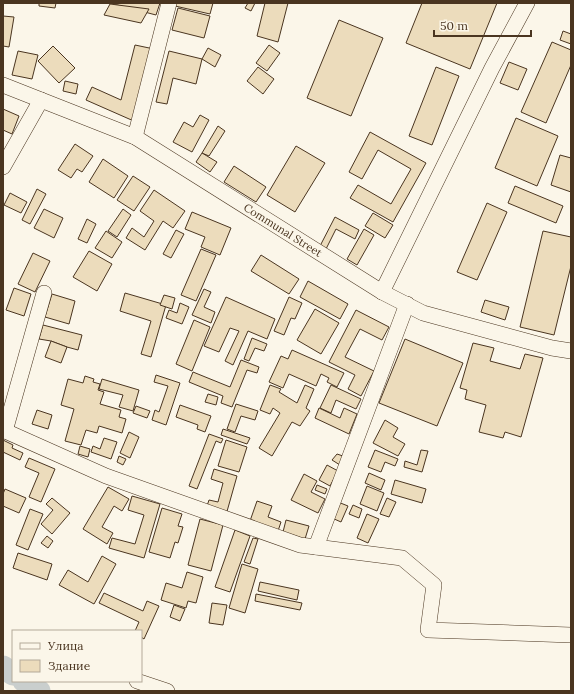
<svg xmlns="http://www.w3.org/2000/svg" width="574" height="694" viewBox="0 0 574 694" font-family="Lora,serif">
  <rect width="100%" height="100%" fill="#fbf6e9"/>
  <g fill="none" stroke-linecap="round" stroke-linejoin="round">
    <g stroke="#c9cecd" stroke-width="23">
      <path d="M3,667L13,674"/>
      <path d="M24,681L39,691"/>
    </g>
  </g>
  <g fill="#ecdcbc" stroke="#4a3520">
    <path d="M39,3H56L55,8L39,6Z"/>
    <path d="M110,3H160L156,15Z"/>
    <path d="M176,3H213L210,14L175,6Z"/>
    <path d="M248,3H255L251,11L245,8Z"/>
    <path d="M265,3H288L278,42L257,36Z"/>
    <path d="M422,3H497L470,69L406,43Z"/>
    <path d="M110,4L149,9L141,23L104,15Z"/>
    <path d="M178,8L210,16L204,38L172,30Z"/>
    <path d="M3,16L14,17L9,47L3,46Z"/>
    <path d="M339,20L383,38L351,116L307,98Z"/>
    <path d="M563,31L571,34V44L560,40Z"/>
    <path d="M552,42L571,50V65L546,123L521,112Z"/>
    <path d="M135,45L154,49L136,122L86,100L92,87L121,100Z"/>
    <path d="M269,45L280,53L267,71L256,63Z"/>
    <path d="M53,46L75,68L59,83L38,61Z"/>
    <path d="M208,48L221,55L215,67L202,59Z"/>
    <path d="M18,51L38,55L32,79L12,75Z"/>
    <path d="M169,51L202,59L196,84L173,78L167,104L156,102Z"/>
    <path d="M509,62L527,69L518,90L500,83Z"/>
    <path d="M258,67L274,79L263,94L247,81Z"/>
    <path d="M436,67L459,76L432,145L409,136Z"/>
    <path d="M65,81L78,84L76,94L63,91Z"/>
    <path d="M3,109L19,116L12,134L3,130Z"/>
    <path d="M200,115L209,120L192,152L173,142L184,122L193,127Z"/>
    <path d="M516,118L558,136L537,186L495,168Z"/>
    <path d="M218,126L225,131L209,156L202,153Z"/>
    <path d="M370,132L426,163L393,222L350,198L358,185L391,204L411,169L378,150L362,179L349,172Z"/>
    <path d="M75,144L93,156L82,172L77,169L71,178L58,170Z"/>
    <path d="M296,146L325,163L295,212L267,195Z"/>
    <path d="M202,153L217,162L210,172L196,162Z"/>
    <path d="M560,155L571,158V192L551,185Z"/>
    <path d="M103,159L128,176L114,198L89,182Z"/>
    <path d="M234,166L266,187L256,202L224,182Z"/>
    <path d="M133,176L150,187L134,211L117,200Z"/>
    <path d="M515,186L563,206L556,223L508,203Z"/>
    <path d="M37,189L46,194L30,224L22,220Z"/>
    <path d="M154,190L185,211L173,228L163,221L145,250L126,238L132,228L144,237L154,221L140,211Z"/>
    <path d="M10,193L27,202L21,213L4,205Z"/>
    <path d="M487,203L507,212L477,280L457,272Z"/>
    <path d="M44,209L63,218L54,238L34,228Z"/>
    <path d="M123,209L131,215L117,237L108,231Z"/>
    <path d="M192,212L231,228L220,255L201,247L205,237L185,229Z"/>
    <path d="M373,213L393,225L385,238L365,226Z"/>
    <path d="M335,217L359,230L355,239L336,229L326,249L320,246Z"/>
    <path d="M87,219L96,224L87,243L78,239Z"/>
    <path d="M364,229L374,235L357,265L347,259Z"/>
    <path d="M176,230L184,234L171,258L163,254Z"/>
    <path d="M106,231L122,242L112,258L95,248Z"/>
    <path d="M543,231L571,237V266L554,335L520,327Z"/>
    <path d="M201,249L216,255L196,301L181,295Z"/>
    <path d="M89,251L112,264L97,291L73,277Z"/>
    <path d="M33,253L50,261L35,292L18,284Z"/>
    <path d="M261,255L299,279L289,294L251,271Z"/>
    <path d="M308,281L348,304L340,319L300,297Z"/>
    <path d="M14,288L31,294L24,316L6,310Z"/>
    <path d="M204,289L211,292L204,307L215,312L211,323L192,315Z"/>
    <path d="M125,293L166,305L151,357L141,354L151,321L120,311Z"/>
    <path d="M52,294L75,301L69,324L45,317Z"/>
    <path d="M164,295L175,298L172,309L160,305Z"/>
    <path d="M226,297L275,319L267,339L248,331L233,365L225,361L239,331L230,328L219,352L204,346Z"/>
    <path d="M289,297L302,303L295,319L291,318L284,335L274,331Z"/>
    <path d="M485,300L509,307L505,320L481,312Z"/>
    <path d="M180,303L189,307L182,324L166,318L169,310L177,313Z"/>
    <path d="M315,309L339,323L321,354L297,340Z"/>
    <path d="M356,310L389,327L382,340L360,329L345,357L374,371L361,396L348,389L355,375L329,362Z"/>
    <path d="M194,320L210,327L192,371L176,364Z"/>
    <path d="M43,325L82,335L78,350L67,347L51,341L39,339Z"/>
    <path d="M252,338L267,344L264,351L255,348L249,361L244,359Z"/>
    <path d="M405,339L463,363L437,426L379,403Z"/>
    <path d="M51,341L67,347L61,363L45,357Z"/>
    <path d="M473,343L494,348L490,361L520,369L525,354L543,358L521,437L505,432L503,438L479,432L486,405L465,399L467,390L460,388Z"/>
    <path d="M292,350L344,373L337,387L327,382L329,378L321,374L316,386L289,374L283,388L269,382L281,356L288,359Z"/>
    <path d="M241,360L259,367L257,373L247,370L232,407L221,403L223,396L189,382L193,372L230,387Z"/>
    <path d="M156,375L180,383L166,425L152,420L155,410L159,412L168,386L154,382Z"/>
    <path d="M85,376L94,379L93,382L100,384L98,390L104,392L100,404L121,410L119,417L126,419L122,433L99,426L97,433L86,430L81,445L65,441L74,409L61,405L68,379L83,383Z"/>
    <path d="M102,379L139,390L133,411L119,407L123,395L99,389Z"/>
    <path d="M270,385L281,389L279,392L297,403L305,385L314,389L306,408L310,411L300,426L292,422L272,456L259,448L280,413L273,408L270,414L260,410Z"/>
    <path d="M331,385L361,399L356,409L336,400L331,413L320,408Z"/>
    <path d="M208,394L218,397L216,405L205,402Z"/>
    <path d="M236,404L258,411L255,420L241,416L235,432L227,429Z"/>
    <path d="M180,405L211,416L205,432L197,429L198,425L176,417Z"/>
    <path d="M136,406L150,411L147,418L133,413Z"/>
    <path d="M319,408L340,418L344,408L357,414L349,434L315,418Z"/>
    <path d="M37,410L52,415L48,429L32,424Z"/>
    <path d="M385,420L398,428L393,437L405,444L398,456L373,443Z"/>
    <path d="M223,429L250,438L247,444L221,435Z"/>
    <path d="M129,432L139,437L130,458L120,453Z"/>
    <path d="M209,434L223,439L221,443L216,441L197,489L189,486Z"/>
    <path d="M104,438L117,442L111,459L91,452L93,446L100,449Z"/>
    <path d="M3,440L13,445L12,448L23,453L20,460L3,452Z"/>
    <path d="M226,440L247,447L239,472L218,466Z"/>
    <path d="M80,446L90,449L88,457L78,454Z"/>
    <path d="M375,450L398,459L395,466L385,462L381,472L368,467Z"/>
    <path d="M421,450L428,451L422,472L404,467L405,461L417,465Z"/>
    <path d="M337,454L343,456L340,465L332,460Z"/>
    <path d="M119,456L126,459L123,465L117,462Z"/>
    <path d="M29,458L55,469L41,502L29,497L39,473L25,467Z"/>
    <path d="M327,465L338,471L330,486L319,480Z"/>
    <path d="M214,469L237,476L226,515L206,509L209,500L218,502L223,483L211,479Z"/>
    <path d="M369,473L385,480L381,490L365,483Z"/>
    <path d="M304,474L317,481L311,492L325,499L318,513L291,500Z"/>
    <path d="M395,480L426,489L422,503L391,494Z"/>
    <path d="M317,485L327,489L325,494L315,490Z"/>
    <path d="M367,486L384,493L377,511L360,504Z"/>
    <path d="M108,487L129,499L122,511L114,506L102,527L113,533L107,544L83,529Z"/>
    <path d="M5,489L26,498L19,513L3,506V494Z"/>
    <path d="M132,496L160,504L144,558L109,548L112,538L135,544L144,515L128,510Z"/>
    <path d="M52,498L70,513L52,534L41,524L53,510L46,504Z"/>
    <path d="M387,498L396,502L389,517L380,514Z"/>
    <path d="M257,501L272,506L268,517L281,522L278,531L250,521Z"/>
    <path d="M338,502L348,506L341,522L332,518Z"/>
    <path d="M353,505L362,509L359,518L349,514Z"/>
    <path d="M162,508L182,514L178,526L183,527L178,543L175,542L170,558L149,552Z"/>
    <path d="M30,509L43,514L28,550L16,545Z"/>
    <path d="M367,514L379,519L368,543L357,538Z"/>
    <path d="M200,519L223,525L211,571L188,565Z"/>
    <path d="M286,520L309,526L305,539L283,532Z"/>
    <path d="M235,530L250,536L230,592L215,587Z"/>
    <path d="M47,536L53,541L48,548L41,543Z"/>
    <path d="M253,538L258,539L250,564L244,562Z"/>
    <path d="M18,553L52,564L47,580L13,568Z"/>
    <path d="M102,556L116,564L94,604L59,585L68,570L88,582Z"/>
    <path d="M242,564L258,569L245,613L229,608Z"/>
    <path d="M187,572L203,577L196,603L188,601L186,608L161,600L166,583L182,588Z"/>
    <path d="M260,582L299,590L297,600L258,591Z"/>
    <path d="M104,593L143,611L147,601L159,606L144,639L141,637V631H135L139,622L99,603Z"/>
    <path d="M256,594L302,603L300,610L255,601Z"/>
    <path d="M212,603L227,605L223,625L209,623Z"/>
    <path d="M174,605L185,609L180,621L170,617Z"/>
  </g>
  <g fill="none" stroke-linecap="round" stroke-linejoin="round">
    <defs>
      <g id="minor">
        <path d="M3,85L135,137L382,292L423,313L552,348L571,351"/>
        <path d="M135,137L169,3"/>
        <path d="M3,167L41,100"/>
        <path d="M382,292L492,68L527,3"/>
        <path d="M3,430L106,476L300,545L402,558L434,585L428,630L571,635"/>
        <path d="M5,431L44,293"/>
        <path d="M316,547L407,304"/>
        <path d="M137,681L167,691"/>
      </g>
    </defs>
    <use href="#minor" stroke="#4a3520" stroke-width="16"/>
    <use href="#minor" stroke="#fbf6e9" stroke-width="15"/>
  </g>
  <g text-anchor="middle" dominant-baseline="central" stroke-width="3" stroke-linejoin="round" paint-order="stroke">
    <g font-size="11" fill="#4a3520" stroke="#fbf6e9">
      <text transform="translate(283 230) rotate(32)">Communal Street</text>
    </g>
  </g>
  <rect width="574" height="694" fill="none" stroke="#4a3520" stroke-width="8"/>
  <rect x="12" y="630" width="130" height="52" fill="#fbf6e9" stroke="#b4a999"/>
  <rect x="20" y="643" width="20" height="6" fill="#fbf6e9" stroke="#b4a999"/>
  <text x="48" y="650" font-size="12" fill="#4a3520">Улица</text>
  <rect x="20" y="660" width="20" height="12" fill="#ecdcbc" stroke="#b4a999"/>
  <text x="48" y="670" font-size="12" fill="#4a3520">Здание</text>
  <path d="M434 30v6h97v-6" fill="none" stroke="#4a3520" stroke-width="2"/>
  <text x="440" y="30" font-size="12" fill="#4a3520" stroke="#fbf6e9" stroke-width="3" paint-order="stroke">50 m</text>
</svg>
